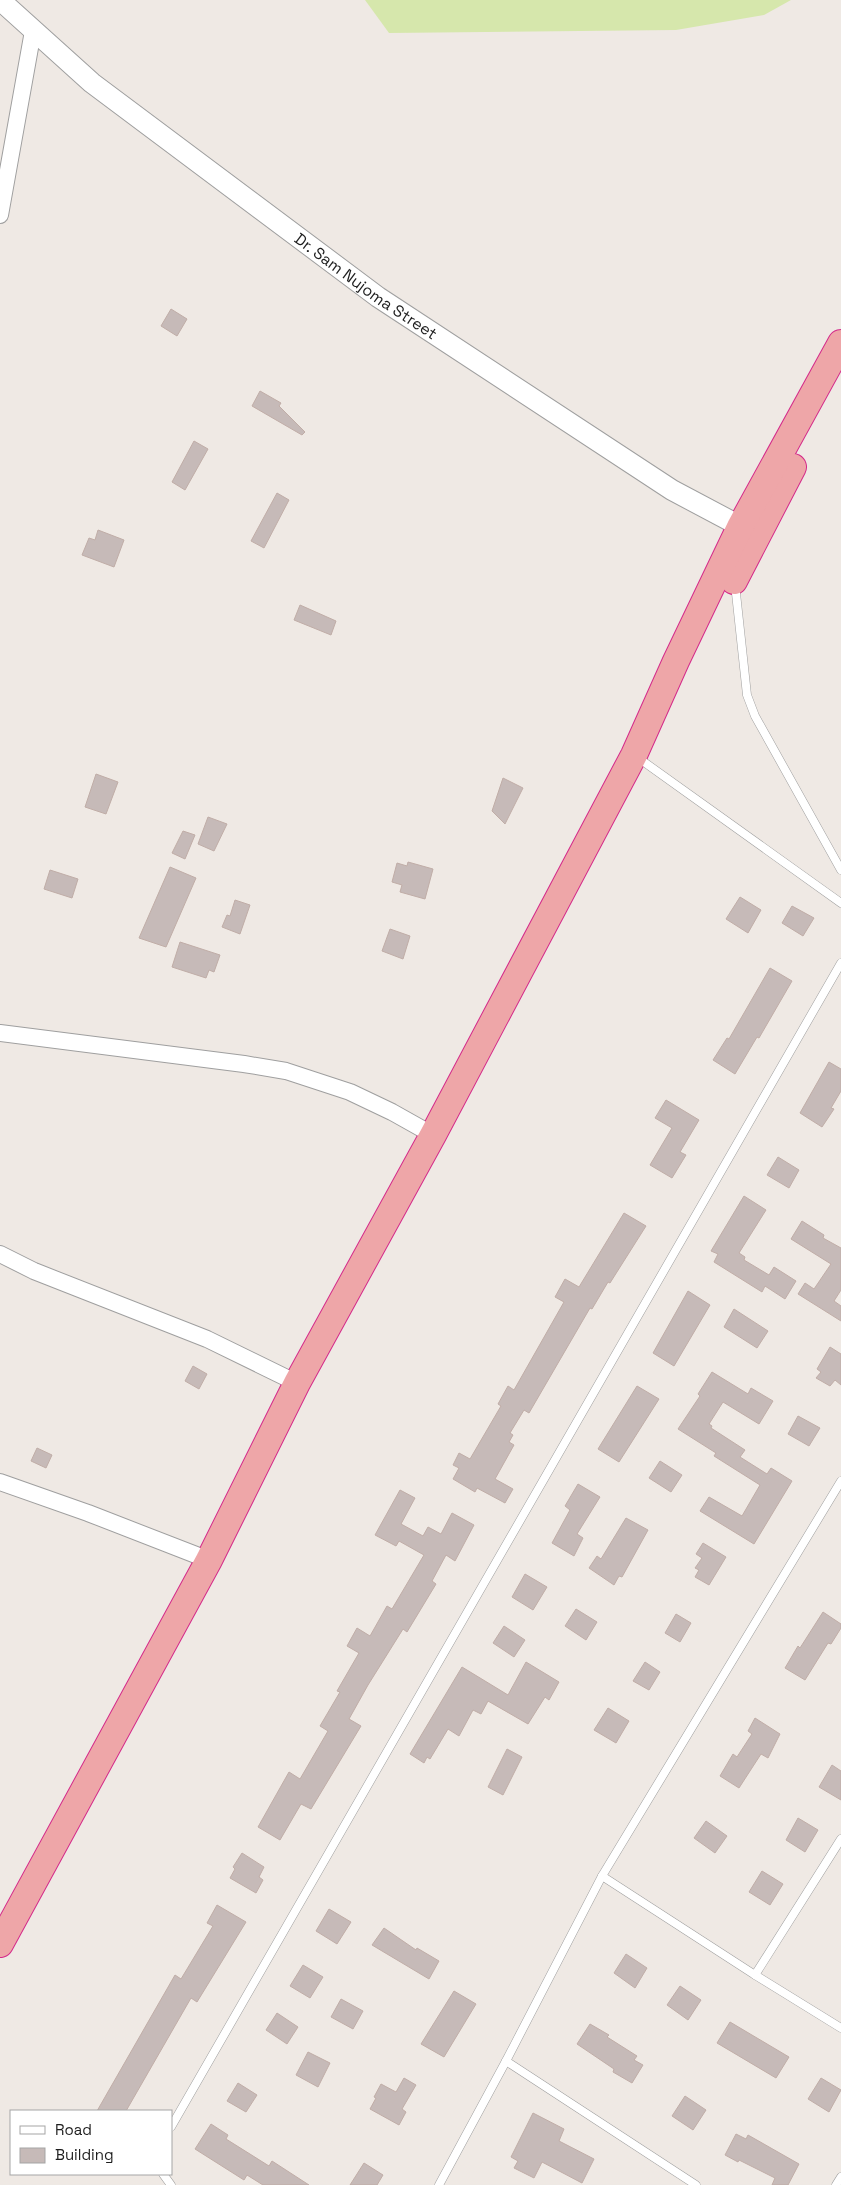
<svg xmlns="http://www.w3.org/2000/svg" width="841" height="2185" viewBox="0 0 841 2185" font-family="'Space Grotesk',sans-serif">
  <rect width="100%" height="100%" fill="#efe9e4"/>
  <path fill="#d6e7ac" d="M365,0H791L764,15L676,30L389,33Z"/>
  <g fill="#c6bab8" stroke="#c0ada7">
    <path d="M171,309L187,319L177,336L161,326Z"/>
    <path d="M260,391L281,403L279,406L305,432L302,435L252,406Z"/>
    <path d="M194,441L208,449L185,490L172,482Z"/>
    <path d="M277,493L289,500L264,548L251,541Z"/>
    <path d="M98,530L124,540L114,567L82,555L89,538L95,540Z"/>
    <path d="M300,605L336,621L331,635L294,620Z"/>
    <path d="M96,774L118,782L106,814L85,807Z"/>
    <path d="M503,778L523,788L505,824L492,811Z"/>
    <path d="M208,817L227,824L214,851L198,844Z"/>
    <path d="M183,831L195,835L185,859L172,853Z"/>
    <path d="M408,862L433,869L425,899L400,892L402,885L392,882L397,863L407,866Z"/>
    <path d="M170,867L196,878L166,947L139,938Z"/>
    <path d="M50,870L78,879L72,898L44,889Z"/>
    <path d="M740,897L761,910L748,933L726,919Z"/>
    <path d="M235,900L250,905L240,934L222,927L227,915L230,916Z"/>
    <path d="M792,906L814,918L803,936L782,923Z"/>
    <path d="M390,929L410,936L403,959L382,951Z"/>
    <path d="M180,942L220,955L214,972L209,970L206,978L172,967Z"/>
    <path d="M770,968L792,981L759,1038L757,1037L735,1074L713,1060L727,1038L729,1039Z"/>
    <path d="M829,1062L841,1069V1091L831,1108L834,1109L822,1127L800,1113Z"/>
    <path d="M666,1100L699,1120L680,1152L686,1155L672,1178L650,1165L672,1128L655,1118Z"/>
    <path d="M778,1157L799,1170L789,1188L767,1175Z"/>
    <path d="M744,1196L766,1210L739,1253L745,1257L744,1260L769,1275L774,1267L796,1281L785,1299L765,1286L762,1292L714,1262L718,1254L711,1251Z"/>
    <path d="M624,1213L646,1226L610,1283L608,1282L592,1309L590,1308L529,1413L524,1410L510,1433L513,1435L509,1442L514,1445L495,1479L513,1489L505,1503L477,1488L475,1492L453,1479L459,1468L453,1465L459,1453L470,1459L501,1406L498,1404L508,1386L514,1390L564,1302L555,1297L565,1279L579,1287Z"/>
    <path d="M802,1221L824,1235L823,1238L841,1248V1290L834,1301L841,1306V1321L798,1294L805,1283L814,1289L831,1264L791,1239Z"/>
    <path d="M688,1291L710,1305L674,1366L653,1353Z"/>
    <path d="M734,1309L768,1331L757,1348L724,1327Z"/>
    <path d="M830,1347L841,1354V1385L835,1380L830,1386L816,1378L821,1372L817,1369Z"/>
    <path d="M193,1366L207,1374L199,1389L185,1381Z"/>
    <path d="M712,1372L748,1394L751,1388L773,1401L759,1424L723,1402L709,1424L712,1426L711,1428L745,1450L740,1457L767,1474L771,1468L792,1481L754,1544L700,1511L709,1497L742,1516L760,1485L714,1456L716,1453L678,1429L700,1396L698,1394Z"/>
    <path d="M637,1386L659,1399L619,1462L598,1449Z"/>
    <path d="M798,1416L820,1428L809,1446L788,1434Z"/>
    <path d="M37,1448L52,1455L46,1468L31,1461Z"/>
    <path d="M660,1461L682,1475L671,1492L649,1478Z"/>
    <path d="M578,1484L600,1497L577,1534L583,1538L574,1556L552,1543L570,1510L565,1506Z"/>
    <path d="M400,1490L415,1498L401,1524L423,1536L428,1527L441,1534L452,1513L474,1525L455,1561L446,1555L432,1581L436,1584L407,1632L403,1629L368,1685L349,1719L361,1726L311,1809L301,1804L280,1840L258,1827L289,1772L300,1779L328,1731L320,1726L340,1692L337,1691L359,1653L347,1646L357,1628L370,1636L387,1606L392,1609L424,1555L399,1541L396,1546L375,1535Z"/>
    <path d="M626,1518L648,1530L622,1577L619,1576L614,1585L589,1568L597,1556L601,1559Z"/>
    <path d="M703,1543L726,1557L709,1585L695,1577L699,1570L695,1568L702,1558L696,1554Z"/>
    <path d="M525,1574L547,1587L533,1610L512,1597Z"/>
    <path d="M576,1609L597,1622L586,1640L565,1626Z"/>
    <path d="M823,1612L841,1624V1628L831,1644L828,1643L805,1680L785,1668L798,1646L800,1648Z"/>
    <path d="M676,1614L691,1623L680,1642L665,1633Z"/>
    <path d="M504,1626L525,1640L514,1657L493,1643Z"/>
    <path d="M526,1662L559,1682L549,1700L545,1697L528,1724L488,1701L481,1714L473,1710L459,1736L448,1729L430,1759L427,1757L424,1763L410,1754L462,1667L508,1695Z"/>
    <path d="M645,1662L660,1672L649,1690L633,1681Z"/>
    <path d="M608,1708L629,1721L616,1743L594,1730Z"/>
    <path d="M755,1718L780,1734L768,1758L761,1754L739,1788L720,1776L733,1754L737,1757L752,1734L748,1731Z"/>
    <path d="M507,1749L522,1757L503,1795L488,1787Z"/>
    <path d="M832,1765L841,1771V1800L819,1787Z"/>
    <path d="M798,1818L818,1830L805,1852L786,1840Z"/>
    <path d="M706,1821L727,1836L715,1853L694,1838Z"/>
    <path d="M242,1853L264,1867L259,1877L263,1880L256,1893L230,1878L235,1869L233,1867Z"/>
    <path d="M762,1871L783,1884L770,1905L749,1892Z"/>
    <path d="M217,1905L246,1922L197,2002L191,1998L126,2111H97L175,1975L181,1979L213,1926L207,1923Z"/>
    <path d="M329,1909L351,1922L337,1944L316,1931Z"/>
    <path d="M384,1928L416,1950L417,1948L439,1961L429,1979L372,1945Z"/>
    <path d="M626,1954L647,1968L635,1988L614,1973Z"/>
    <path d="M303,1965L323,1977L310,1998L290,1986Z"/>
    <path d="M680,1986L701,2000L688,2020L667,2005Z"/>
    <path d="M454,1991L476,2004L444,2057L421,2044Z"/>
    <path d="M341,1999L363,2011L353,2029L331,2017Z"/>
    <path d="M277,2013L298,2027L287,2044L266,2030Z"/>
    <path d="M730,2022L789,2057L776,2078L717,2043Z"/>
    <path d="M590,2024L609,2035L607,2037L637,2056L634,2060L643,2065L632,2083L613,2072L614,2069L577,2044Z"/>
    <path d="M308,2052L330,2063L318,2087L296,2075Z"/>
    <path d="M404,2078L416,2085L402,2109L406,2112L399,2125L370,2109L376,2098L374,2097L381,2084L396,2092Z"/>
    <path d="M821,2078L841,2090L829,2112L808,2099Z"/>
    <path d="M238,2083L257,2095L246,2112L227,2101Z"/>
    <path d="M685,2096L706,2110L693,2130L672,2116Z"/>
    <path d="M533,2113L564,2129L559,2141L594,2159L582,2183L542,2162L534,2178L514,2168L518,2161L511,2157Z"/>
    <path d="M211,2124L228,2135L226,2139L269,2166L272,2161L309,2185H263L247,2175L244,2180L195,2149Z"/>
    <path d="M736,2134L746,2139L748,2135L799,2164L788,2185H772L775,2178L739,2160L738,2162L725,2155Z"/>
    <path d="M364,2163L383,2175L377,2185H350Z"/>
  </g>
  <g fill="none" stroke-linecap="round" stroke-linejoin="round">
    <defs>
      <g id="service">
        <path d="M735,584L747,695L755,716L841,870"/>
        <path d="M637,757L841,903"/>
        <path d="M841,1839L755,1975L841,2028"/>
        <path d="M602,1876L755,1975"/>
        <path d="M506,2061L696,2185"/>
        <path d="M171,2127L841,963"/>
        <path d="M163,2174L171,2185"/>
        <path d="M439,2185L506,2061L602,1876L841,1481"/>
        <path d="M836,2185L841,2177"/>
      </g>
      <g id="minor">
        <path d="M0,215L33,31"/>
        <path d="M0,1033L244,1064L286,1071L350,1092L392,1112L433,1135"/>
        <path d="M0,1254L34,1271L207,1339L297,1383"/>
        <path d="M0,1482L88,1513L209,1560"/>
      </g>
      <g id="tertiary">
        <path id="s1" d="M0,0L92,83L378,297L672,490L753,533"/>
      </g>
      <g id="trunk">
        <path d="M734,581L793,467"/>
        <path d="M0,1944L209,1560L297,1383L433,1135L634,755L676,661L740,527L841,343"/>
      </g>
    </defs>
    <use href="#service" stroke="#9f9f9f" stroke-width="9"/>
    <use href="#minor" stroke="#9f9f9f" stroke-width="18"/>
    <use href="#tertiary" stroke="#9f9f9f" stroke-width="22"/>
    <use href="#trunk" stroke="#d42a8a" stroke-width="28"/>
    <use href="#service" stroke="#fff" stroke-width="8"/>
    <use href="#minor" stroke="#fff" stroke-width="16"/>
    <use href="#tertiary" stroke="#fff" stroke-width="20"/>
    <use href="#trunk" stroke="#eea6a8" stroke-width="26"/>
  </g>
  <g text-anchor="middle" dominant-baseline="central" stroke-width="4" stroke-linejoin="round" paint-order="stroke">
    <g font-size="16" fill="#1e1e1e" stroke="#fff">
      <text stroke="none"><textPath href="#s1" startOffset="465">Dr. Sam Nujoma Street</textPath></text>
    </g>
  </g>
  <rect x="10" y="2110" width="162" height="65" fill="#ffffff" stroke="#a5a5a5"/>
  <rect x="20" y="2126" width="25" height="8" fill="#ffffff" stroke="#a5a5a5"/>
  <text x="55" y="2135" font-size="15" fill="#1e1e1e">Road</text>
  <rect x="20" y="2148" width="25" height="15" fill="#c6bab8" stroke="#a5a5a5"/>
  <text x="55" y="2160" font-size="15" fill="#1e1e1e">Building</text>
</svg>
